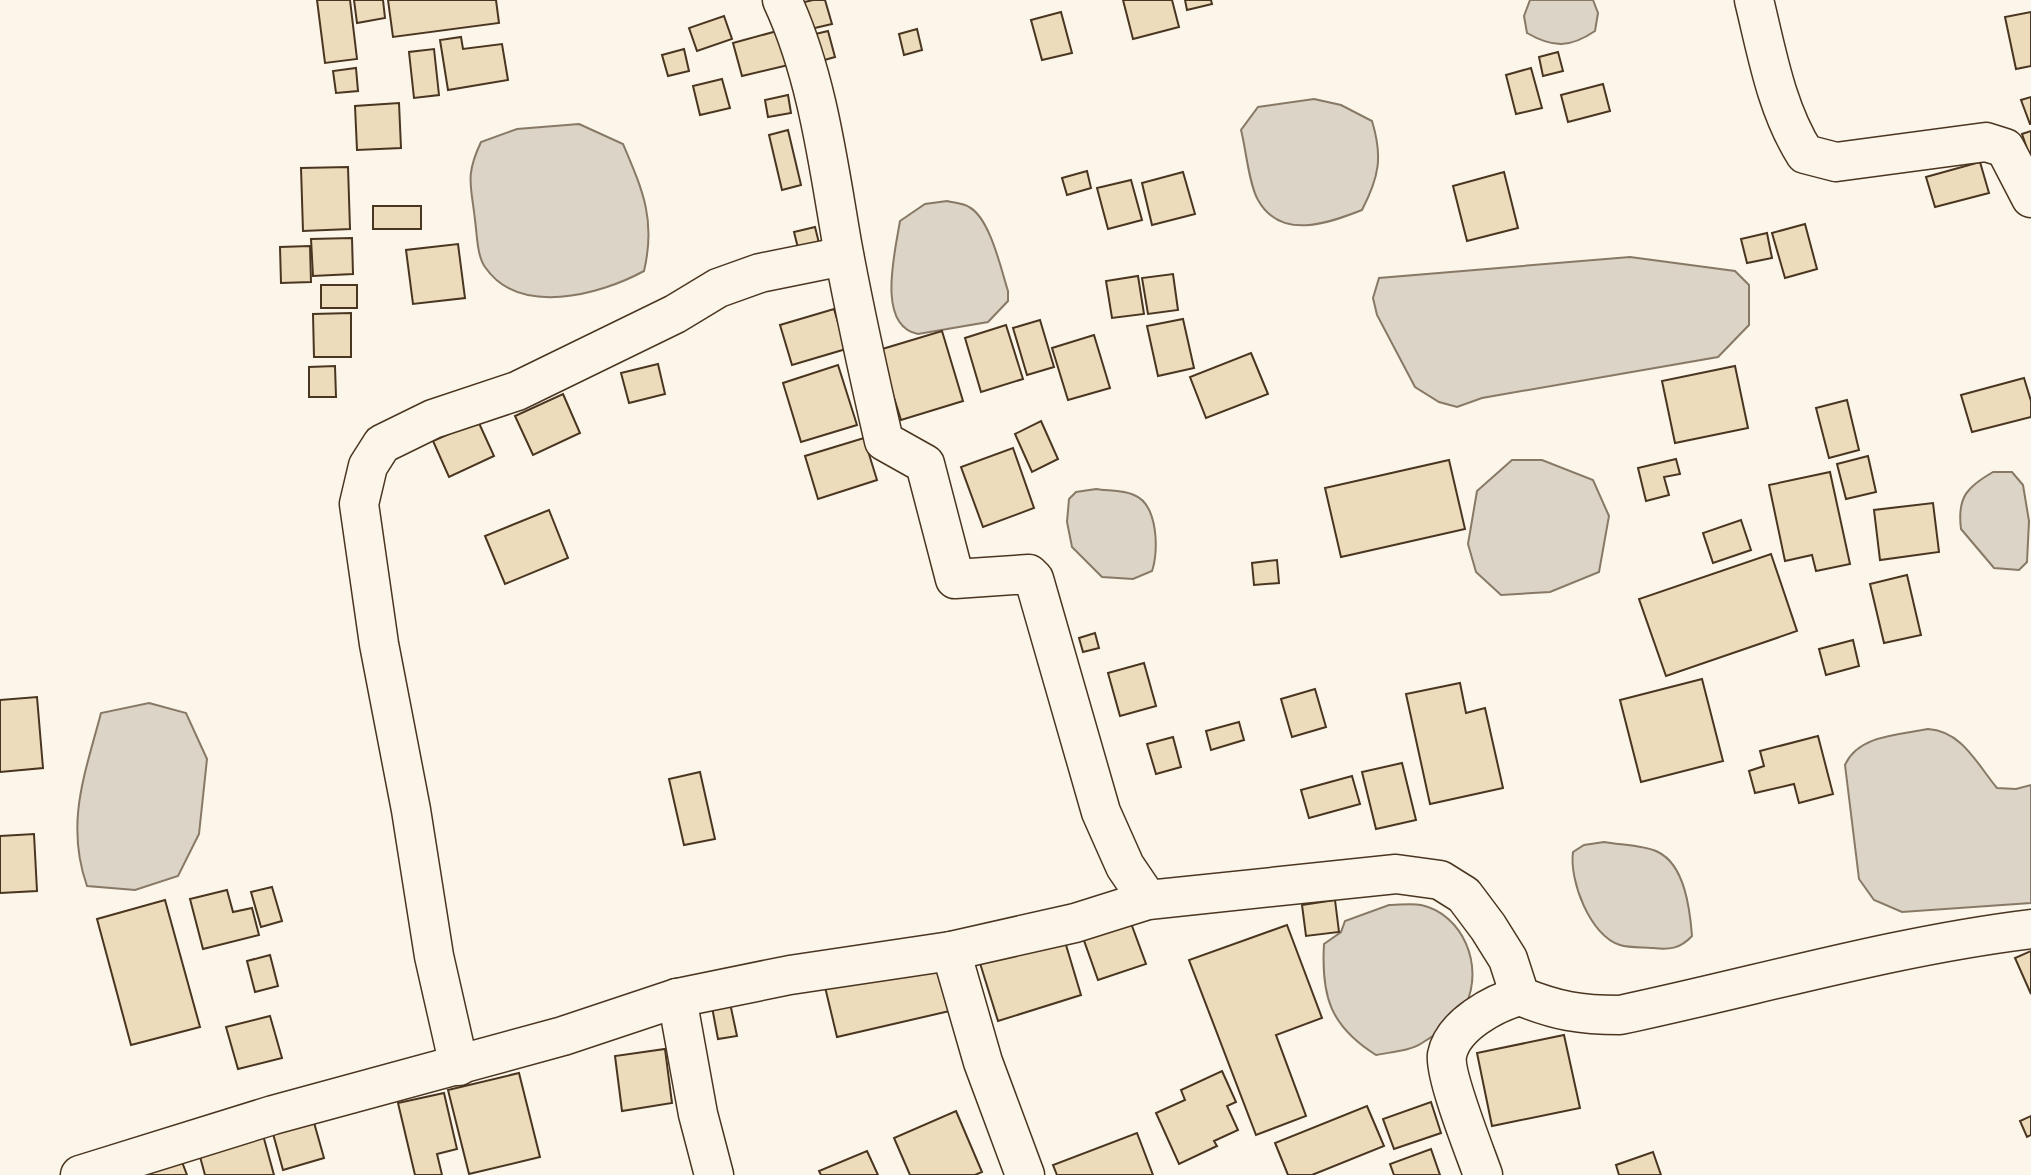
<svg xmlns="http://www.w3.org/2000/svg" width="2031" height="1175" viewBox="0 0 2031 1175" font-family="Jost,sans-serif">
  <rect width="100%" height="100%" fill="#fbf6e9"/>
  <g fill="#dcd4c6" stroke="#887966" stroke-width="2">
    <path d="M1530,0H1593L1598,13L1595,31C1570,48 1553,48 1527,33L1524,16Z"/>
    <path d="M1314,99L1341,105L1372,121C1383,157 1379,177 1362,210C1329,223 1281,241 1258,200C1249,185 1246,149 1241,130L1258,107Z"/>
    <path d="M579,124L623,144C643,191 656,220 644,271C600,295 519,317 485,267C477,256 477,234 475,220C471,184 465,176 481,142L517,129Z"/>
    <path d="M947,201C954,203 963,203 969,207C990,218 1001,269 1008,291V301L988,322L918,334C876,326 895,252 900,221L925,204Z"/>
    <path d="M1630,257L1735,271L1749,285V325L1718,357L1482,398L1457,407L1439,402L1415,387L1377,315L1373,298L1379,278Z"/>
    <path d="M1512,460H1542L1593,480L1609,516L1599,572L1550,592L1501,595L1476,572L1468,544L1477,491Z"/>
    <path d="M1993,472H2012L2023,485L2029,521L2027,562L2019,570L1994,568L1961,529C1957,497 1967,487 1993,472Z"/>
    <path d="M1096,489C1107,491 1123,490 1134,495C1158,504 1159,551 1152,571L1133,579L1102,577L1072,547L1067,522L1069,499L1076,492Z"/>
    <path d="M149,703L186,713L207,759L199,834L178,876L135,890L87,886C65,823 85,774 101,713Z"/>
    <path d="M1928,729C1962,731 1977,764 1997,788L2016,789L2031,785V903L1902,912L1874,900L1859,879L1845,765C1858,735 1899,735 1928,729Z"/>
    <path d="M1604,842C1620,845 1644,845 1658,852C1685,865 1690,910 1692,936C1680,949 1669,950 1653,948C1642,947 1630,948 1620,945C1590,936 1569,880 1573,852L1584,845Z"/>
    <path d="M1389,905C1399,905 1411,903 1421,905C1463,914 1484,966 1466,1004C1458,1019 1437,1034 1422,1043C1410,1051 1390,1052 1376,1055C1330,1026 1321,996 1324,944L1341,932L1345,921Z"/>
  </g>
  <g fill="#ecdcbc" stroke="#4a3520" stroke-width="2">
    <path d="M317,0H350L357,59L325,63Z"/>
    <path d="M354,0H383L385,18L357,23Z"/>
    <path d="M388,0H496L499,23L393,37Z"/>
    <path d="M813,0H825L832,24L802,31L796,4Z"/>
    <path d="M1123,0H1172L1179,27L1133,39Z"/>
    <path d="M1185,0H1211L1212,4L1187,10Z"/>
    <path d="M1061,12L1072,53L1042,60L1031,20Z"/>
    <path d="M2031,12V66L2016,69L2005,17Z"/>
    <path d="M724,16L732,39L697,51L689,28Z"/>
    <path d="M788,28L797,63L742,76L733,43Z"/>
    <path d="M917,29L922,50L904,55L899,34Z"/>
    <path d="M828,31L835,57L814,63L807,36Z"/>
    <path d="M461,37L463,49L502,44L508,80L448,90L440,40Z"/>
    <path d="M434,49L439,95L414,98L409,52Z"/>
    <path d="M684,49L689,71L668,76L662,55Z"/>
    <path d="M1558,52L1563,71L1543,76L1539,57Z"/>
    <path d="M356,68L358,91L336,93L333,71Z"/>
    <path d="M1531,68L1542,108L1516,114L1506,75Z"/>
    <path d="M722,79L730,108L700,115L693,86Z"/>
    <path d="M1603,84L1610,111L1568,122L1561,95Z"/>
    <path d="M788,95L791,113L768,117L765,100Z"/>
    <path d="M2031,97V124H2030L2021,100Z"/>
    <path d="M399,103L401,148L357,150L355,106Z"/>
    <path d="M788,130L801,185L782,190L769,135Z"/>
    <path d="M2031,131V160L2022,134Z"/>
    <path d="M1980,162L1989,193L1935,207L1926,177Z"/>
    <path d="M348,167L350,229L303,231L301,168Z"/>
    <path d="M1087,171L1091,188L1067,195L1062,178Z"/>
    <path d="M1183,172L1195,214L1152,225L1142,183Z"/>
    <path d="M1504,172L1518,228L1467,241L1453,186Z"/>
    <path d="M1131,180L1142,220L1108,229L1097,188Z"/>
    <rect x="373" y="206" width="48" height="23"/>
    <path d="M1805,224L1817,269L1785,278L1772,233Z"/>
    <path d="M815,227L820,247L799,252L794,232Z"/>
    <path d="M1767,233L1772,258L1747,263L1741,239Z"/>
    <path d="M352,238L353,274L313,276L311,239Z"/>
    <path d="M458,244L465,298L413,304L406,250Z"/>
    <path d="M310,246L311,282L281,283L280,247Z"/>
    <path d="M1173,274L1178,310L1148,314L1142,278Z"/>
    <path d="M1138,276L1144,314L1112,318L1106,281Z"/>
    <rect x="321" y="285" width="36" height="23"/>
    <path d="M834,309L846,349L792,365L780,325Z"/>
    <path d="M351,313V357H314L313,314Z"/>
    <path d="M1183,319L1194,368L1158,376L1147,326Z"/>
    <path d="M1040,320L1054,367L1027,375L1013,328Z"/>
    <path d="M1006,325L1023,379L981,392L965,338Z"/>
    <path d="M942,331L963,401L901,420L879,350Z"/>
    <path d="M1094,335L1110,388L1068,400L1052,348Z"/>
    <path d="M1251,353L1268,394L1206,418L1190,377Z"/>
    <path d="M658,364L665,394L629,403L621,373Z"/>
    <path d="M838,365L857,425L801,442L783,383Z"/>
    <path d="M335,366L336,397H309V367Z"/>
    <path d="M1735,366L1748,428L1675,443L1662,381Z"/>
    <path d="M2024,378L2031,401V417L1972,432L1961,395Z"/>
    <path d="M563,394L580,433L533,455L515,416Z"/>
    <path d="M1847,400L1859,450L1829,458L1816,408Z"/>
    <path d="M478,421L494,456L449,477L433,441Z"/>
    <path d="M1041,421L1058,459L1032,472L1015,434Z"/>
    <path d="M864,438L877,480L818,499L805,456Z"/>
    <path d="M1013,448L1034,508L983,527L961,467Z"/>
    <path d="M1868,456L1876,492L1846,499L1837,464Z"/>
    <path d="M1676,459L1680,474L1664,477L1669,495L1646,501L1638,468Z"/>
    <path d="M1449,460L1465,529L1341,557L1325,488Z"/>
    <path d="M1830,472L1850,564L1816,571L1812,555L1785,561L1769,485Z"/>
    <path d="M1933,503L1939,552L1880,560L1874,510Z"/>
    <path d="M549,510L568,558L505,584L485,536Z"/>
    <path d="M1741,520L1751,550L1713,563L1703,533Z"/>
    <path d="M1771,554L1797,631L1666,676L1639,599Z"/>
    <path d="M1277,560L1279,583L1254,585L1252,563Z"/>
    <path d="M1907,575L1921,635L1884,643L1870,584Z"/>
    <path d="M1095,633L1099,648L1083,652L1079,638Z"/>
    <path d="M1853,640L1859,666L1826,675L1819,649Z"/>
    <path d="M1144,663L1156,706L1120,716L1108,673Z"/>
    <path d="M1702,679L1723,761L1641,782L1620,700Z"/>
    <path d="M1460,683L1466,713L1485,708L1503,788L1430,804L1406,694Z"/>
    <path d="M1315,689L1326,727L1292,737L1281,699Z"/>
    <path d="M37,697L43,768L0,772V700Z"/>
    <path d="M1239,722L1244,740L1211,750L1206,731Z"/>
    <path d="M1818,736L1833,794L1799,803L1794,784L1755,793L1749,771L1764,766L1760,751Z"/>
    <path d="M1173,737L1181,767L1156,774L1147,744Z"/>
    <path d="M1402,763L1416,820L1376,829L1362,772Z"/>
    <path d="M700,772L715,839L684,845L669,779Z"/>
    <path d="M1352,776L1360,804L1309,818L1301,790Z"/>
    <path d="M34,834L37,891L0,893V836Z"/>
    <path d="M272,887L282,921L261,927L251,892Z"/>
    <path d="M227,890L233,912L252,908L259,935L203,949L190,899Z"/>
    <path d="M165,900L200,1027L131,1045L97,919Z"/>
    <path d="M1335,900L1339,932L1306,936L1302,905Z"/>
    <path d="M1128,915L1146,964L1098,980L1081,932Z"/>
    <path d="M1287,925L1322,1018L1276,1035L1306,1116L1256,1135L1189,960Z"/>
    <path d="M1063,935L1081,995L998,1021L979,960Z"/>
    <path d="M2031,951V994L2015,958Z"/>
    <path d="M270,955L278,986L255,992L247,961Z"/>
    <path d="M942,959L954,1010L837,1037L825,987Z"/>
    <path d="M730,1003L737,1036L718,1039L712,1007Z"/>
    <path d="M270,1016L282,1058L238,1069L226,1027Z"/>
    <path d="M1564,1035L1580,1108L1492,1126L1477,1053Z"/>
    <path d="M665,1049L672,1103L622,1111L615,1056Z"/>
    <path d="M1222,1071L1236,1102L1227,1106L1238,1130L1214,1141L1217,1146L1179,1164L1156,1113L1185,1100L1181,1090Z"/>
    <path d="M519,1073L540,1157L469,1174L448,1090Z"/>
    <path d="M444,1093L457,1149L437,1154L442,1175H415L398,1103Z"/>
    <path d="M1431,1102L1441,1133L1394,1149L1383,1119Z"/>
    <path d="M1367,1106L1384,1146L1312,1175H1288L1275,1143Z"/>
    <path d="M956,1111L982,1172L975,1175H910L894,1138Z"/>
    <path d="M2031,1116V1135L2027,1137L2020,1121Z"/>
    <path d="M313,1119L324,1158L283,1170L272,1130Z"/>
    <path d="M1137,1133L1153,1175H1057L1053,1165Z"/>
    <path d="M263,1135L274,1175H205L199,1153Z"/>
    <path d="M1431,1149L1440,1175H1394L1390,1164Z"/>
    <path d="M867,1151L878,1175H821L819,1171Z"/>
    <path d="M1653,1152L1661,1175H1619L1616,1165Z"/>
    <path d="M179,1154L187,1175H130Z"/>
  </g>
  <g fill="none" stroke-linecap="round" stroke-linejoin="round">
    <defs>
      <g id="minor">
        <path d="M782,0C817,75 828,162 842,243C854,309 869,376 884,441L925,464L955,579L1029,574L1034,579L1101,812L1125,866L1148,900"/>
        <path d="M1754,0C1767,53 1776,108 1805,154L1836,162L1986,142L2005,148L2031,198"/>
        <path d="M951,951L983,1062L1025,1175"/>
        <path d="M677,998L698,1114L714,1175"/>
        <path d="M459,1066L434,956L411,810L379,644L359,504L368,466L382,444L433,419L517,391L675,314L718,288L760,273L844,256"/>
        <path d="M80,1175L273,1115L563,1036L677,998L790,975L951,951L1075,923L1148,900L1396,874L1440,880L1464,895L1488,927L1508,959L1520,996C1557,1011 1580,1015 1620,1015C1757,986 1892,946 2031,929"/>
        <path d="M1483,1175C1475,1152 1444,1075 1447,1055C1453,1025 1494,1003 1520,996"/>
      </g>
    </defs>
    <use href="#minor" stroke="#4a3520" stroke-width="41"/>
    <use href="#minor" stroke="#fbf6e9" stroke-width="38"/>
  </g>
</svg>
